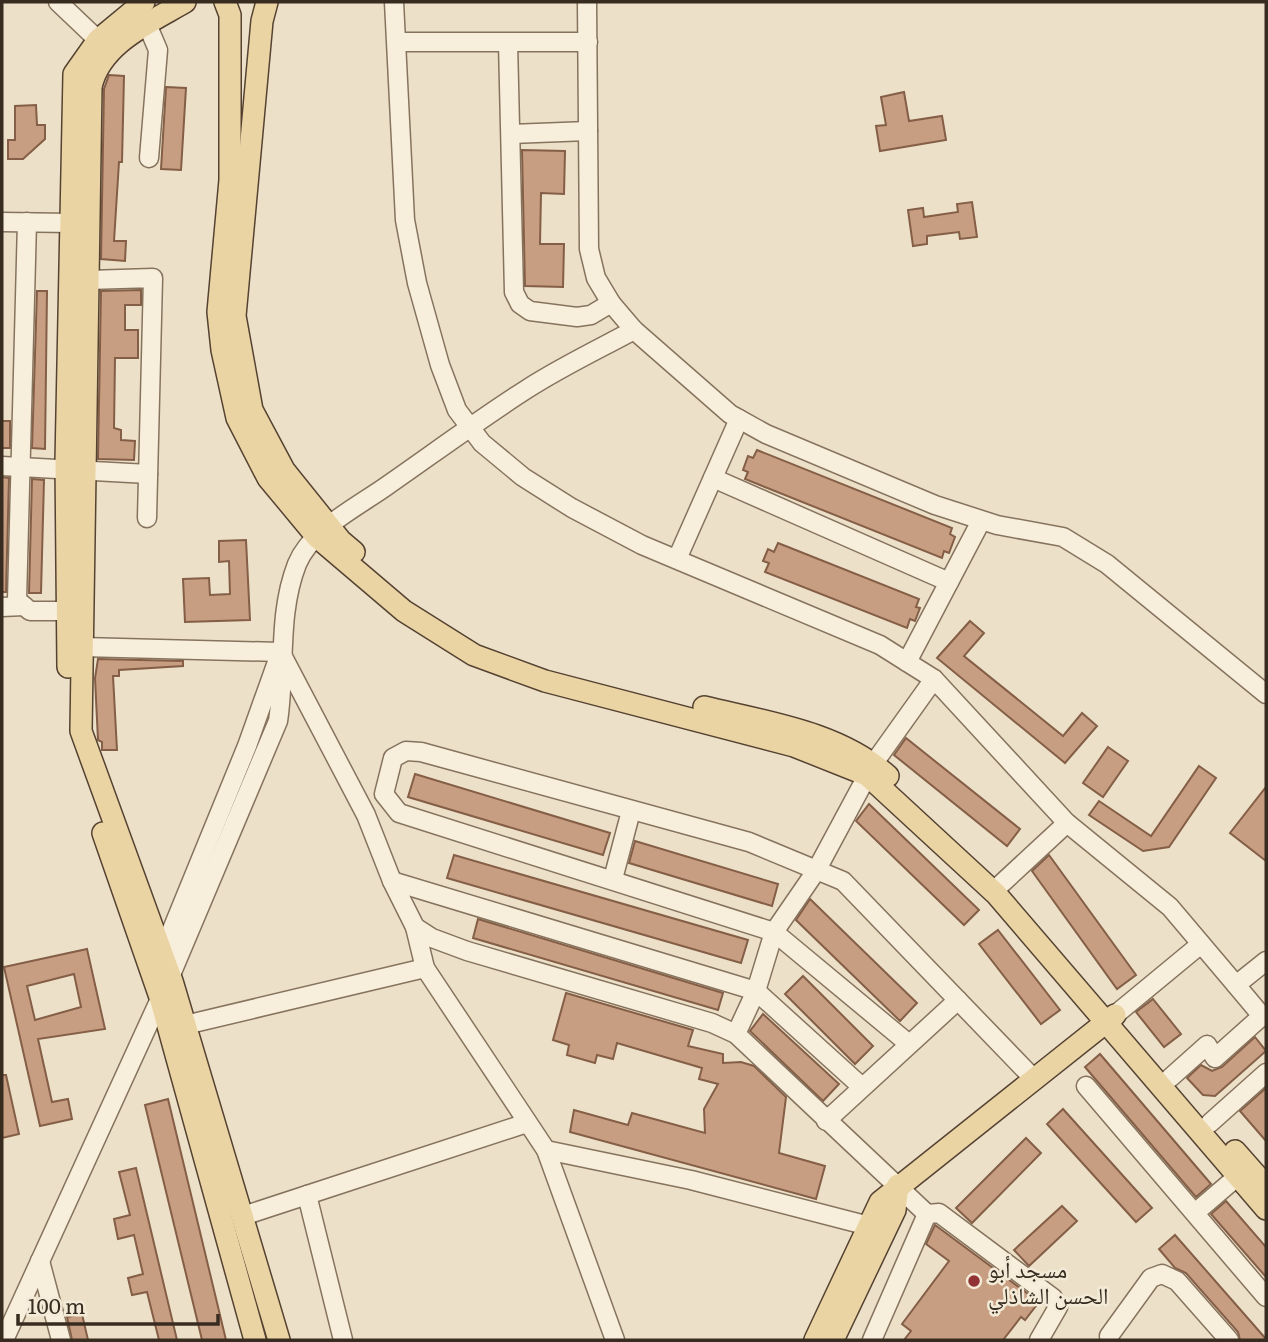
<svg xmlns="http://www.w3.org/2000/svg" width="1268" height="1342" viewBox="0 0 1268 1342" font-family="Literata,'Noto Naskh Arabic',serif">
  <rect width="100%" height="100%" fill="#ece1c8"/>
  <g fill="#c79e81" stroke="#845e46" stroke-width="2" fill-rule="evenodd">
    <path d="M109,75L124,76L122,162H119L114,241H126L125,261L101,259L104,89Z"/>
    <path d="M166,87L186,88L181,170L161,169Z"/>
    <path d="M904,92L909,121L942,116L946,140L880,151L876,126L886,125L881,97Z"/>
    <path d="M36,105L37,125H45V139L23,159H8V140H15V106Z"/>
    <path d="M522,150L565,151L564,194L541,193L540,244H564L563,287L525,286Z"/>
    <path d="M972,202L977,237L960,239L959,232L927,236V244L913,246L908,210L923,208L924,217L958,212L957,204Z"/>
    <path d="M141,290V305H125V330H138V358H115L114,428L121,430V440L135,441L134,460L98,459L101,291Z"/>
    <path d="M37,291H47L45,449L32,448Z"/>
    <rect x="2" y="421" width="8" height="27"/>
    <path d="M757,450L952,528L950,534L955,537L949,553L944,551L942,558L745,479L748,472L743,470L748,456L753,458Z"/>
    <path d="M2,477L9,478L6,592H2Z"/>
    <path d="M32,479L44,480L41,593H29Z"/>
    <path d="M246,540L250,620L185,622L183,579L209,578L210,595L230,594L229,561L219,562V541Z"/>
    <path d="M778,543L919,599L916,607L920,608L915,621L910,619L907,628L765,572L769,563L763,561L768,549L774,552Z"/>
    <path d="M970,621L984,633L964,656L1063,736L1082,713L1097,726L1065,763L937,658Z"/>
    <path d="M98,659L183,661V666L119,670V676H113L117,750H102V742L98,740L95,678Z"/>
    <path d="M906,738L1020,829L1007,846L894,755Z"/>
    <path d="M1108,747L1128,761L1103,797L1083,783Z"/>
    <path d="M1199,766L1216,778L1169,847L1143,851L1089,815L1099,801L1151,836Z"/>
    <path d="M415,774L610,833L603,855L408,797Z"/>
    <path d="M1266,787V861L1230,833Z"/>
    <path d="M869,804L979,910L964,925L856,821Z"/>
    <path d="M635,841L778,884L772,906L629,863Z"/>
    <path d="M454,855L748,940L741,963L447,878Z"/>
    <path d="M1049,855L1136,975L1117,989L1032,871Z"/>
    <path d="M810,899L917,1003L900,1021L796,920Z"/>
    <path d="M478,919L723,993L718,1010L473,938Z"/>
    <path d="M998,930L1060,1010L1041,1024L979,944Z"/>
    <path d="M87,949L105,1029L38,1039L52,1102L68,1099L72,1119L40,1126L4,967ZM74,974L81,1007L35,1020L27,986Z"/>
    <path d="M803,976L873,1046L855,1064L785,994Z"/>
    <path d="M566,993L693,1030L688,1046L723,1054V1063L741,1062L754,1066L786,1097L779,1153L825,1166L816,1199L570,1132L574,1110L628,1125L632,1113L705,1133L704,1109L718,1084L699,1079L702,1068L617,1043L613,1059L597,1055L595,1063L567,1055L569,1045L553,1040Z"/>
    <path d="M1153,999L1181,1034L1164,1047L1136,1012Z"/>
    <path d="M763,1014L839,1084L823,1101L750,1031Z"/>
    <path d="M1255,1037L1266,1051L1215,1096L1203,1095L1187,1078L1201,1065L1212,1071L1222,1067Z"/>
    <path d="M1100,1054L1211,1184L1196,1197L1085,1067Z"/>
    <path d="M2,1075H6L19,1134L2,1138Z"/>
    <path d="M1266,1088V1141L1240,1111Z"/>
    <path d="M168,1099L226,1340H202L145,1105Z"/>
    <path d="M1063,1109L1152,1208L1136,1222L1047,1124Z"/>
    <path d="M1026,1138L1041,1153L972,1223L956,1208Z"/>
    <path d="M136,1168L177,1340H159L147,1292L132,1295L128,1278L143,1274L134,1235L118,1239L114,1219L130,1215L119,1172Z"/>
    <path d="M1226,1201L1266,1247V1277L1211,1214Z"/>
    <path d="M1062,1206L1077,1221L1029,1266L1014,1250Z"/>
    <path d="M935,1225L1039,1302L1025,1320L1021,1317L1003,1340H904L911,1331L902,1324L949,1261L926,1244Z"/>
    <path d="M1175,1235L1266,1339V1340H1240L1238,1332L1186,1273L1175,1268L1159,1249Z"/>
    <path d="M82,1314L88,1340H72L67,1317Z"/>
  </g>
  <g fill="none" stroke-linecap="round" stroke-linejoin="round">
    <defs>
      <g id="minor">
        <path d="M58,2L98,40"/>
        <path d="M394,2L405,220L417,283L440,365L457,410L482,443L523,477L572,508L642,545L880,645L934,679L1067,823L1170,907L1236,985"/>
        <path d="M587,2L589,249L596,278L611,303L634,330L730,414L766,434L935,505L997,525L1063,537L1107,564L1266,694"/>
        <path d="M147,24L158,50L149,158"/>
        <path d="M397,42H588"/>
        <path d="M508,43L514,292L520,304L530,311L577,317L591,315L611,303"/>
        <path d="M511,134L588,131"/>
        <path d="M2,222L71,223"/>
        <path d="M27,222L17,600L30,611H67"/>
        <path d="M88,280L153,278L147,518"/>
        <path d="M2,466L148,474"/>
        <path d="M713,478L949,582"/>
        <path d="M677,559L739,419"/>
        <path d="M2,607L24,606"/>
        <path d="M82,647L280,652"/>
        <path d="M282,655L366,815L392,881L415,927L432,938L467,951L712,1023L736,1034L927,1214"/>
        <path d="M907,662L981,521"/>
        <path d="M613,879L631,811"/>
        <path d="M392,881L756,991L862,1087"/>
        <path d="M999,886L1067,823"/>
        <path d="M415,927L425,968L546,1150L615,1340"/>
        <path d="M161,962L162,954L247,746L277,662"/>
        <path d="M1115,1015L1201,944"/>
        <path d="M185,1025L425,968"/>
        <path d="M736,1034L756,991L774,932L816,871L874,763L934,679"/>
        <path d="M909,1044L774,932L399,813L384,794L393,758L406,751L421,752L749,842L843,881L1033,1078"/>
        <path d="M1170,1078L1207,1045L1215,1058L1262,1016L1236,985L1266,961"/>
        <path d="M1086,1086L1266,1297"/>
        <path d="M826,1121L958,1000"/>
        <path d="M1210,1123L1266,1073"/>
        <path d="M546,1150L691,1180L869,1226"/>
        <path d="M307,1195L343,1340"/>
        <path d="M1196,1212L1238,1176"/>
        <path d="M927,1214L939,1213L1053,1298L1058,1307L1039,1340"/>
        <path d="M243,1216L527,1123"/>
        <path d="M40,1261L61,1340"/>
        <path d="M1109,1336L1151,1278L1162,1274L1177,1281L1229,1340"/>
        <path d="M4,1340L170,977L278,721C286,670 277,615 297,564C311,529 359,506 388,485C434,453 480,419 527,389C561,367 599,349 634,330"/>
        <path d="M872,1340L927,1214"/>
      </g>
      <g id="major">
        <path d="M185,2C149,23 100,44 91,87L81,731L172,981L279,1340"/>
        <path d="M225,2L230,15V180L218,312L222,350L237,418L268,478L317,537L404,611L474,655L545,681L794,746L867,775L996,894L1266,1209"/>
        <path d="M267,2L262,21L235,316L252,410L284,470L341,541L354,552"/>
        <path d="M68,667L66,462L74,74L98,40L144,2"/>
        <path d="M704,707C766,722 839,732 888,776"/>
        <path d="M103,833L160,997L255,1340"/>
        <path d="M1235,1151L1266,1186"/>
        <path d="M815,1340L880,1202L1115,1015"/>
        <path d="M833,1340L895,1210L898,1185"/>
      </g>
    </defs>
    <use href="#minor" stroke="#86735e" stroke-width="21"/>
    <use href="#major" stroke="#554232" stroke-width="24"/>
    <use href="#minor" stroke="#f7eedb" stroke-width="18"/>
    <use href="#major" stroke="#ebd4a3" stroke-width="21"/>
  </g>
  <circle fill="#913334" stroke="#f3ebd7" stroke-width="2.5" cx="974" cy="1281" r="7"/>
  <g text-anchor="middle" dominant-baseline="central" stroke-width="5" stroke-linejoin="round" paint-order="stroke">
    <g font-size="23" fill="#382c21" stroke="#f3ebd7" text-anchor="start">
      <text x="988" y="1268">مسجد أبو<tspan x="988" dy="26">الحسن الشاذلي</tspan></text>
    </g>
  </g>
  <rect width="1268" height="1342" fill="none" stroke="#382c21" stroke-width="7"/>
  <path d="M18 1314v10h200v-10" fill="none" stroke="#382c21" stroke-width="3.5"/>
  <text x="28" y="1314" font-size="21" fill="#382c21" stroke="#f3ebd7" stroke-width="5" paint-order="stroke">100 m</text>
</svg>
